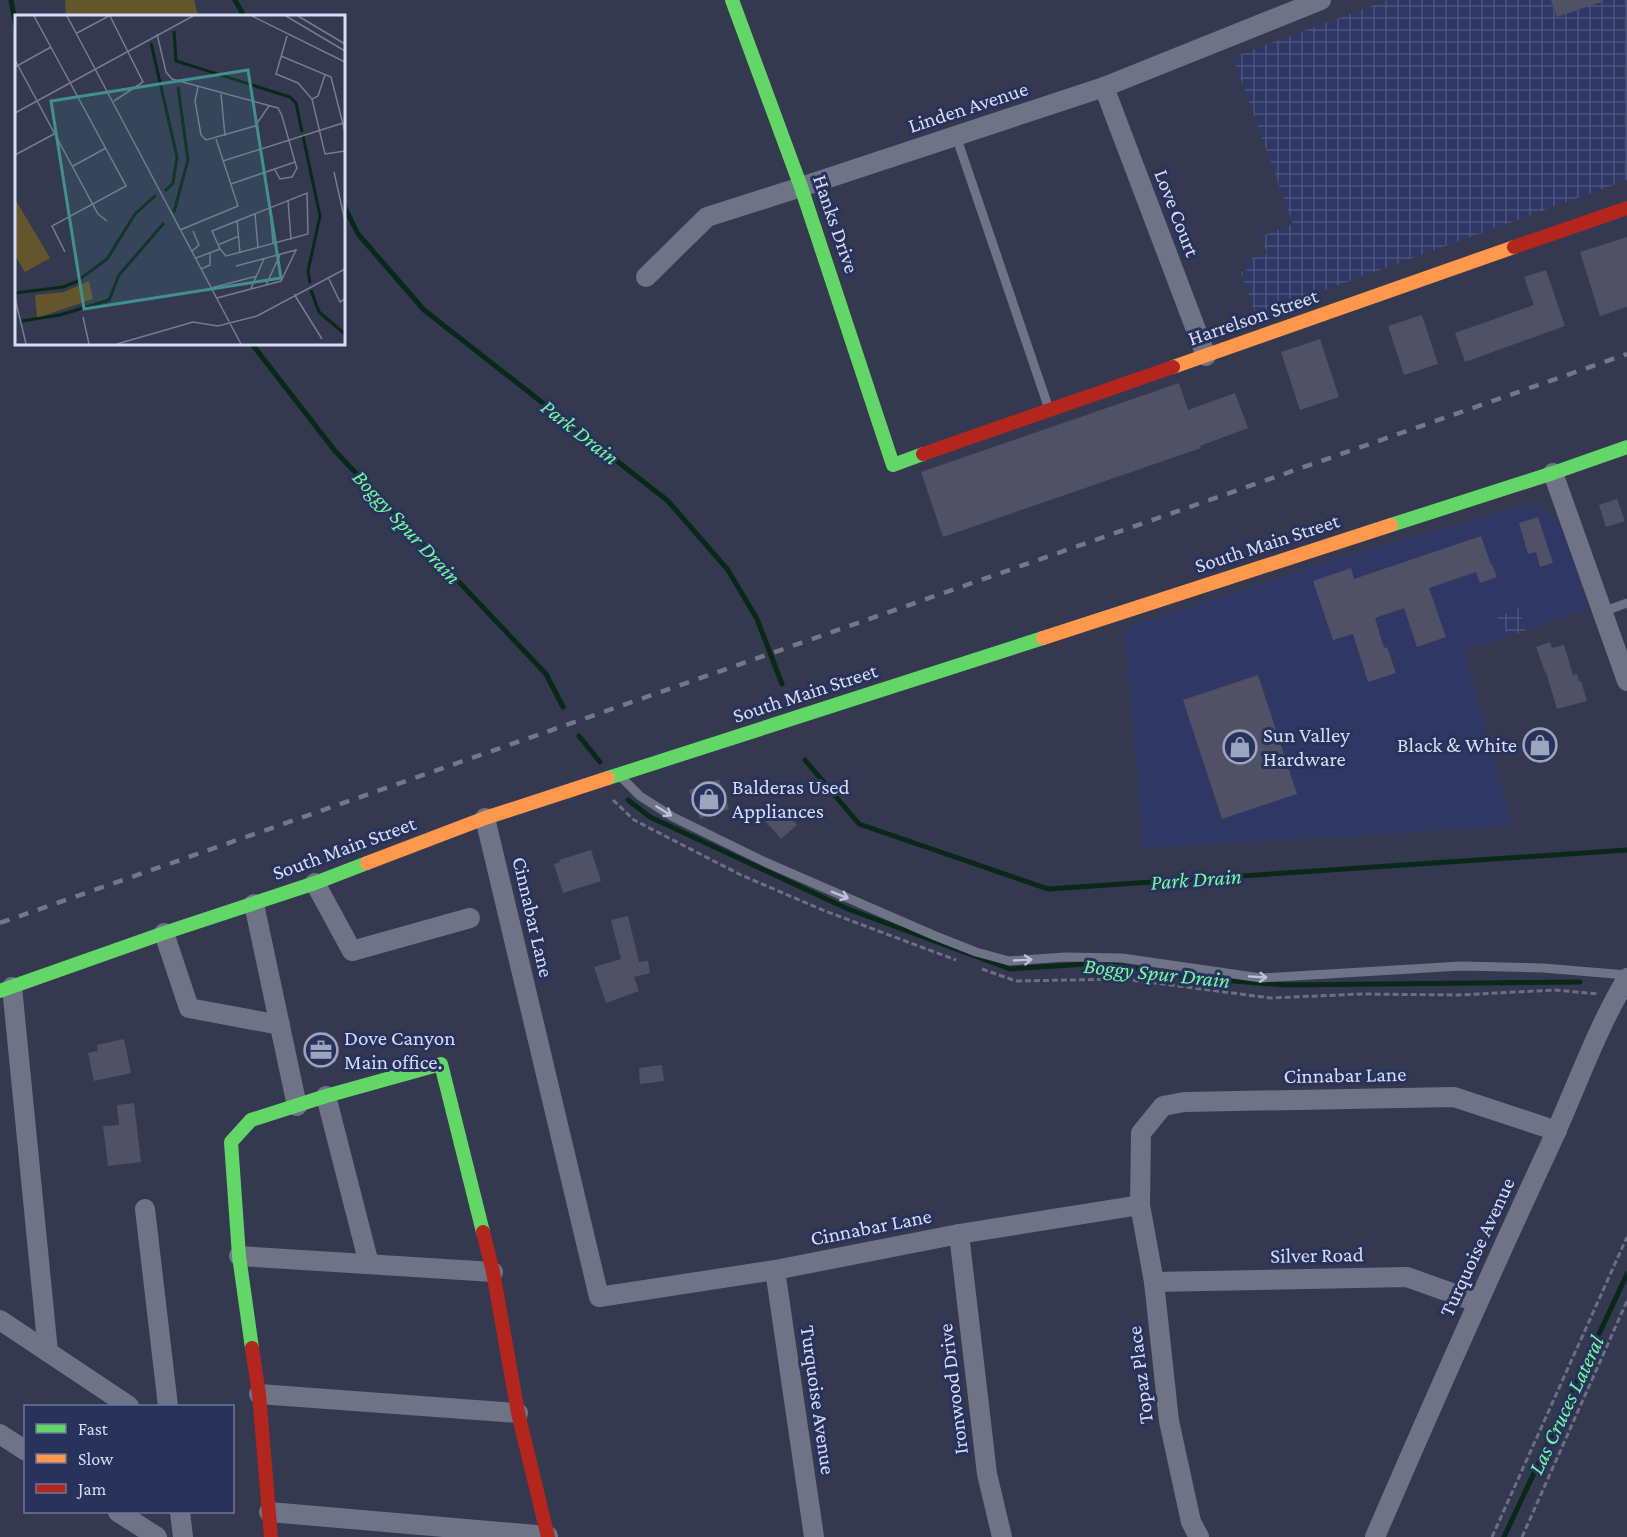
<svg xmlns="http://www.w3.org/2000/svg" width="1627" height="1537" viewBox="0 0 1627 1537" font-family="'Crimson Pro',serif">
  <defs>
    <pattern id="industrial-grid" width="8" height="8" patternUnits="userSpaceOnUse" patternTransform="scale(1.5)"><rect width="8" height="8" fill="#2f3865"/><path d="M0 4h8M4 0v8" fill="none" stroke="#4c547c"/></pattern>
  </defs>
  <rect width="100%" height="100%" fill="#343950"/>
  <path fill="#2f3865" d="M1528,504L1542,508L1554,516L1560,527L1569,548L1588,609L1464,651L1512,826L1143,848L1125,628L1342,557Z"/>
  <g fill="url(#industrial-grid)">
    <path d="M1388,0H1627V180L1256,315L1241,272L1247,270L1244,261L1267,253L1261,236L1293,224L1233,57Z"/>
    <path d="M1519,608L1526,630L1508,637L1504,627H1501L1497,617Z"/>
  </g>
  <path fill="#64562c" d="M65,0H194L198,16H66Z"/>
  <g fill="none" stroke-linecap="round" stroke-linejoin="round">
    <g stroke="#082917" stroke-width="5">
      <path d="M11,0L16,27"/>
      <path d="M235,0L244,16"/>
      <path d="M344,206L358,234L424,310L668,501L728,570L757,619L782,684"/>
      <path d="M252,344L335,451L546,674L563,707"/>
      <path d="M579,736L600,762"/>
      <path d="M805,760L859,824L1048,889L1627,850"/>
      <path d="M628,800L650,817L848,909L1010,969L1103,963L1194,978L1285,985L1580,982"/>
      <path d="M1504,1537L1627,1274"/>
    </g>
  </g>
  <g fill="#505165">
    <path d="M1551,0H1601V2L1557,17Z"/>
    <path d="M1627,237V307L1600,316L1580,252Z"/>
    <path d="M1546,270L1565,326L1465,362L1455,333L1534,305L1524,277Z"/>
    <path d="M1422,315L1438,364L1404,375L1388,326Z"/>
    <path d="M1320,339L1339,397L1300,410L1281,352Z"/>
    <path d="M1179,383L1188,410L1235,393L1248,428L1200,446L1201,448L943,537L921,472Z"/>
    <path d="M1617,499L1625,521L1606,527L1599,505Z"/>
    <path d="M1538,517L1553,563L1540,567L1536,552L1528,554L1519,523Z"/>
    <path d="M1481,536L1491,565L1492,564L1497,577L1480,583L1476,572L1429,588L1446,637L1417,647L1404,608L1375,618L1384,648L1387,647L1396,673L1368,682L1353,634L1333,640L1313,581L1351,568L1354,579Z"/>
    <path d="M1550,642L1552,648L1564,645L1573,675L1577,674L1579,682L1581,681L1587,701L1557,709L1546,672H1545L1536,647Z"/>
    <path d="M1258,675L1297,794L1222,819L1183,700Z"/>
    <path d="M1548,730L1554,755L1533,760L1526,735Z"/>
    <path d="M719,779L729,809L700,819L689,790Z"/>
    <path d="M782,808L797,825L781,839L766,822Z"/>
    <path d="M591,850L601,881L563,893L554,864L560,862L559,860Z"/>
    <path d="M628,916L639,962L648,961L650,973L634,977L639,991L606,1003L594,967L621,959L611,920Z"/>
    <path d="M327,1032L336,1062L316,1069L307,1039Z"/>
    <path d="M124,1039L131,1073L94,1081L88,1053L98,1051L97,1045Z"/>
    <path d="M662,1065L664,1081L640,1084L639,1068Z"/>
    <path d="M134,1103L141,1162L108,1166L103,1126L119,1125L117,1105Z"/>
  </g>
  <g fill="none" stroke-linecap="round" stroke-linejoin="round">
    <g stroke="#6b6f80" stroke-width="3" stroke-dasharray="6 3" stroke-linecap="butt">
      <path d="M613,800L634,820L741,875L825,911L956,960"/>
      <path d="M982,969L1016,981L1124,979L1271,998L1361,994L1459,995L1555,990L1598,994"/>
      <path d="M1492,1537L1627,1237"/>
      <path d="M1522,1537L1627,1301"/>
    </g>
    <g stroke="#6e7386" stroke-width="9">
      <path d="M956,136L1049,409"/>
      <path d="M1602,612L1627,603"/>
      <path d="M623,779L640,796L673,817L765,862L933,935L976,952L1009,961L1065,957L1122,958L1261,978L1461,966L1543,968L1627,975"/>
    </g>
    <g stroke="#6e7386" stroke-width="20">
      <path d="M1104,87L1206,356"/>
      <path d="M646,277L707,217L801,187L1104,87L1321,0"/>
      <path d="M1553,473L1627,681"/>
      <path d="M485,818L599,1297L775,1270L959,1234L1140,1205"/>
      <path d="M315,883L352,951L470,918"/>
      <path d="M254,904L297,1106"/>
      <path d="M164,933L189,1008L280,1025"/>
      <path d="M12,987L48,1352"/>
      <path d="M326,1096L369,1264"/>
      <path d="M145,1209L168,1406"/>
      <path d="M959,1234L987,1474L1002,1537"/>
      <path d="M239,1256L493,1272"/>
      <path d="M775,1270L814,1537"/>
      <path d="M1154,1282L1407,1277L1477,1302"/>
      <path d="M0,1320L129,1406"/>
      <path d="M259,1394L518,1413"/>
      <path d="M0,1434L26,1451"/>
      <path d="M118,1512L157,1537"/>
      <path d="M180,1512L183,1537"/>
      <path d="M269,1512L548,1536"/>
      <path d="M1199,1537L1191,1522L1169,1421L1154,1282L1140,1205L1141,1133L1163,1106L1184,1102L1454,1097L1557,1131"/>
      <path d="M1375,1537C1432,1405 1490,1274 1551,1143C1576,1088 1596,1030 1627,978"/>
    </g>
    <g stroke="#63d668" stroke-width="14">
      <path d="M732,0L801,187L893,465L923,454"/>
      <path d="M1391,525L1553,473L1627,447"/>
      <path d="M608,778L1043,638"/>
      <path d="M0,991L164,933L315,883L367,863"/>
      <path d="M252,1348L239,1256L231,1142L251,1120L326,1096L441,1064L483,1232"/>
    </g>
    <g stroke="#ff974d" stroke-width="14">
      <path d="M1173,367L1514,247"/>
      <path d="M1043,638L1391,525"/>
      <path d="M367,863L485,818L608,778"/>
    </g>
    <g stroke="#b3261e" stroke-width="14">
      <path d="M1514,247L1627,208"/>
      <path d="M923,454L1173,367"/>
      <path d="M483,1232L493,1272L518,1413L548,1537"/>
      <path d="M252,1348L259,1394L271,1537"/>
    </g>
    <path stroke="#737788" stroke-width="4.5" stroke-dasharray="10 10" stroke-linecap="butt" d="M0,923L1627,354"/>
  </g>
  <defs><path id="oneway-shaft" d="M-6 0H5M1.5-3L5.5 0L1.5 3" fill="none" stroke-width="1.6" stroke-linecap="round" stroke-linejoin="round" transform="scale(1.5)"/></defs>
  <g stroke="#bcc2dc">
    <use href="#oneway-shaft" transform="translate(664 811) rotate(32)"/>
    <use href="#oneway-shaft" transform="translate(840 895) rotate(22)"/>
    <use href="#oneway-shaft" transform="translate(1023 960) rotate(-3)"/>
    <use href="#oneway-shaft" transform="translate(1258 977) rotate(4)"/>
  </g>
  <defs>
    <symbol id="shop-ring" viewBox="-11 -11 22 22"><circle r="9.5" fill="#29325b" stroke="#9da4bd" stroke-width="1.5"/><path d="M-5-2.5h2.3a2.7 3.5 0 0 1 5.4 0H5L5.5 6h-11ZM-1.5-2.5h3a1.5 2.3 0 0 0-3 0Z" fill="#9da4bd"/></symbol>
    <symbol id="office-ring" viewBox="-11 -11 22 22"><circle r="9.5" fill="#29325b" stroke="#9da4bd" stroke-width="1.5"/><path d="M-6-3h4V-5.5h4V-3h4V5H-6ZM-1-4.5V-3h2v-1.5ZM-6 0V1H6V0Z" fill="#9da4bd"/></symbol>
  </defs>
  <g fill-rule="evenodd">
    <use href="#shop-ring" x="1521" y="726" width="38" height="38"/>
    <use href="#shop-ring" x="1221" y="728" width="38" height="38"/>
    <use href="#shop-ring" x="690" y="780" width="38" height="38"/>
    <use href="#office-ring" x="302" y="1031" width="38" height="38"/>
  </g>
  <g text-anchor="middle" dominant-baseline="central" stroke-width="6" stroke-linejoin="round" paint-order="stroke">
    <g font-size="21" fill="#d6ddf8" stroke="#29325b">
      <text transform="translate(968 107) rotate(-18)">Linden Avenue</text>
      <text transform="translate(1177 213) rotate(69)">Love Court</text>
      <text transform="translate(836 224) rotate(71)">Hanks Drive</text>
      <text transform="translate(1253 317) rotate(-19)">Harrelson Street</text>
      <text transform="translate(1267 543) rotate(-18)">South Main Street</text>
      <text transform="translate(805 693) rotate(-18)">South Main Street</text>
      <text transform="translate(344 848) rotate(-20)">South Main Street</text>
      <text transform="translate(533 917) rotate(77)">Cinnabar Lane</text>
      <text transform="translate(1345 1075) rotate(-1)">Cinnabar Lane</text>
      <text transform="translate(871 1227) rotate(-11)">Cinnabar Lane</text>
      <text transform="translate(1477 1247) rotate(-65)">Turquoise Avenue</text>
      <text transform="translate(1317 1255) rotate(-1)">Silver Road</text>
      <text transform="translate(1140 1375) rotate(-97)">Topaz Place</text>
      <text transform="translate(953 1389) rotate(-97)">Ironwood Drive</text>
      <text transform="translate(818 1400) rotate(82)">Turquoise Avenue</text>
    </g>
    <g font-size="21" fill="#d6ddf8" stroke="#29325b" text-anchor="start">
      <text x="1263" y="735">Sun Valley<tspan x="1263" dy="24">Hardware</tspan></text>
      <text x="1517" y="745" text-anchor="end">Black &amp; White</text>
      <text x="732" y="787">Balderas Used<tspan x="732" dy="24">Appliances</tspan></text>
      <text x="344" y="1038">Dove Canyon<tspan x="344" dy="24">Main office.</tspan></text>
    </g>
    <g font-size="22" font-style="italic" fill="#71faa0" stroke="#29325b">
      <text transform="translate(580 432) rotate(38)">Park Drain</text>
      <text transform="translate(407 527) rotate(47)">Boggy Spur Drain</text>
      <text transform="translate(1196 879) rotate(-4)">Park Drain</text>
      <text transform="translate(1157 973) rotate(6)">Boggy Spur Drain</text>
      <text transform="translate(1566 1405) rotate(-65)">Las Cruces Lateral</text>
    </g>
  </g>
  <g transform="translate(15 15)">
    <rect width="330" height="330" fill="#343950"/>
    <path d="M0,184L35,243L10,257L0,241ZM74,266L78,284L22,303L20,280L49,277Z" fill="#64562c"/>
    <path fill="none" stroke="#082917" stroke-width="3" d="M159,16L161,46L275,82L281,88L287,117M136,28L162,142L158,168L150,176M288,121L305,201L293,256L295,268M159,197L173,145L163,72M296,275L304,297L330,319M0,278L48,272L61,267L92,244L120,199L141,180M7,306L45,300L94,285L104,260L149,208"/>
    <path fill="none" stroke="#757b93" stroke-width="1.5" d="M19,1L111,171L37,211L50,237M52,1L226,329M95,1L128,67L99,86M237,1L330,47M271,1L330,36M283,1L330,29M62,18L94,1M142,19L151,57L157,64L263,93L267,101L280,147L216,169M272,21L261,59L283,68L297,84L310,139L330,136M266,41L316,62L330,117M0,45L83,199L92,206M0,52L36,32M183,72L180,86L186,120L191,125L240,111L254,91M206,79L210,121M297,84L303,81L310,60M0,98L178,1M0,140L39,119M208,146L328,108M58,151L91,133M260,155L265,164L277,162L282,153L280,147M319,157L330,206M273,185L276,225M255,193L258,229M240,199L243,233M222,205L225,238M165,215L223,191L201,124M203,230L224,221M177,236L184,230L178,216M181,243L205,234L211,241L293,219L292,178L197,216L205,234M186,254L195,250V238M313,262L325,287L330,284M251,270L265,240M196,273L242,261M236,273L249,244M279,279L307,324M0,283L11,329M202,283L266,266L281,235L221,251M68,302L74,329M102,329L178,307L203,311L242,301L330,254"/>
    <path fill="#419090" fill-opacity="0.15" stroke="#419090" stroke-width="3" d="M233,55L266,263L69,294L36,86Z"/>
    <rect width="330" height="330" fill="none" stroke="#d6ddf8" stroke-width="3"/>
  </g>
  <rect x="24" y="1405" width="210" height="108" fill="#29325b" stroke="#6e769a" stroke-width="1.5"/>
  <rect x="36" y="1424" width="30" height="9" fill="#63d668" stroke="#6e769a" stroke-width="1.5"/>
  <text x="78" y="1435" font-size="18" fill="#d6ddf8">Fast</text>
  <rect x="36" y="1454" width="30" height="9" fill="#ff974d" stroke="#6e769a" stroke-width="1.5"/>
  <text x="78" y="1465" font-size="18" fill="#d6ddf8">Slow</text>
  <rect x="36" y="1484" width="30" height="9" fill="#b3261e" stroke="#6e769a" stroke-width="1.5"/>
  <text x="78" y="1495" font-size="18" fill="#d6ddf8">Jam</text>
</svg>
